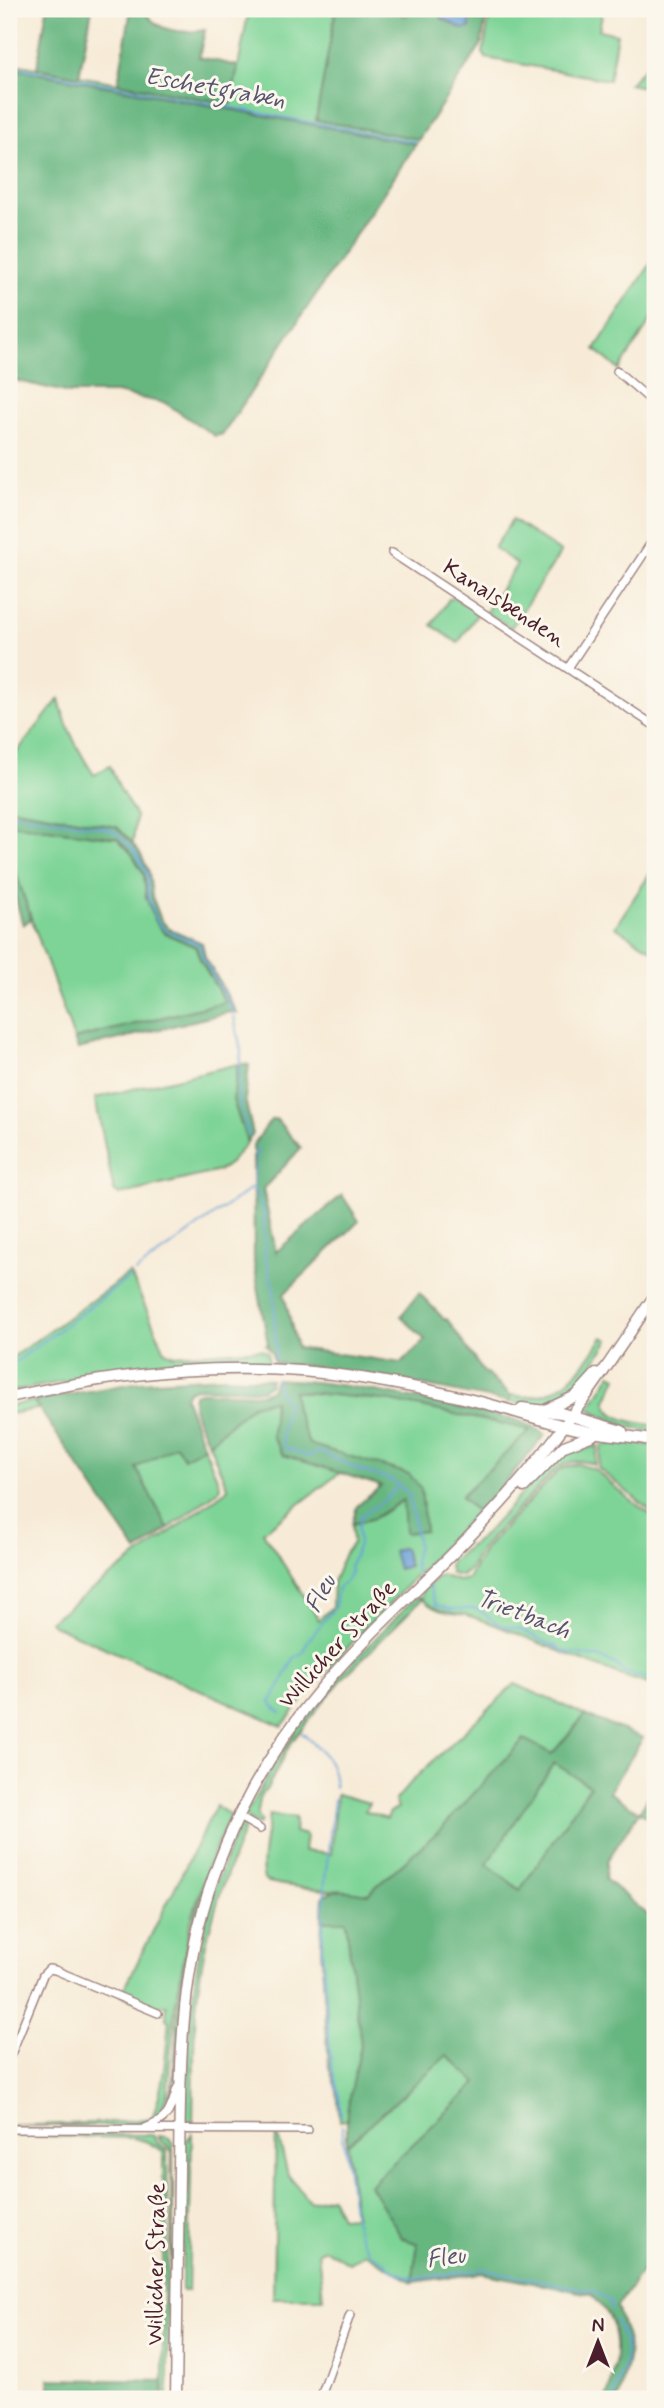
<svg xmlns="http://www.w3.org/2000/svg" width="664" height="2408" viewBox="0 0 664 2408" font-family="Mynerve,sans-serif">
  <rect width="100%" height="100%" fill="#fbf7ec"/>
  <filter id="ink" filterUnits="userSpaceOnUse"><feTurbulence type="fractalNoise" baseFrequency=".0143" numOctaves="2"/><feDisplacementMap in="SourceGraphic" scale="14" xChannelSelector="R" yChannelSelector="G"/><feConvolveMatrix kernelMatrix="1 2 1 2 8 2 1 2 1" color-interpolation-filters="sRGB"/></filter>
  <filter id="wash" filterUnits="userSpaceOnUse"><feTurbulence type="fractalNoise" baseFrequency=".00686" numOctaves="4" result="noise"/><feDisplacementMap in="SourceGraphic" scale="28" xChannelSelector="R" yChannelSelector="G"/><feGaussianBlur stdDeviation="1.57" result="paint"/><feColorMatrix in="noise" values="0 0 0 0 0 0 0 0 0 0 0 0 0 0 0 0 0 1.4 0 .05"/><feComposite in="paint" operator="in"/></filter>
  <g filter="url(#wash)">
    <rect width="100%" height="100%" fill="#f7ebd7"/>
    <g fill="#7ed497" stroke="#647a61" stroke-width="2">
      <path d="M249,9H336L316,120L419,139L416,144L116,88L59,390L9,379V63L231,104Z"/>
      <path d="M491,9H603L599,30L617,34L609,80L486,58L483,53Z"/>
      <path d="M652,53H655V89L629,84L650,62Z"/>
      <path d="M655,257V314L619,370L595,349Z"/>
      <path d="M512,520L561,552L511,628L486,612L517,564L494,548Z"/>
      <path d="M455,598L478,613L458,643L432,625L449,599Z"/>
      <path d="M59,699C66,728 78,750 94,775L110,766L121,791L136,816L133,843L117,827L9,808V762Z"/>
      <path d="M9,824L117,838L132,854L144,874L146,897L164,933L197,947L200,959L225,1002L74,1039L9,855Z"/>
      <path d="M655,866V952L615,927Z"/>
      <path d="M238,1064L233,1100L247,1142L231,1162L219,1171L119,1195L114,1191L95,1098Z"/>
      <path d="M130,1273L165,1351L174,1355L261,1349L267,1352L269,1363L180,1364L125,1370L9,1392V1386L11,1385L9,1366L12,1364L10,1359Z"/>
      <path d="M603,1337L609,1340L587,1373L563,1394V1400L534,1405L509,1402L510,1395C557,1405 580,1372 603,1337Z"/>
      <path d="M611,1374L617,1377L606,1401C610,1422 637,1422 655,1426V1433L623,1425L589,1409Z"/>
      <path d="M292,1391L392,1401L531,1430L461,1496L477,1512L332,1664L282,1726L53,1625L50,1621L228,1489L209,1443L252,1405L274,1399L272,1436L283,1455L341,1472L263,1532L319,1620L332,1607L333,1582L345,1553L353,1543L352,1524L374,1518L404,1500L425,1531L421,1489L409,1474L309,1445L296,1410Z"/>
      <path d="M34,1401L38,1409L9,1414V1406Z"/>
      <path d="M630,1442L655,1446V1505L652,1512L598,1468L602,1445Z"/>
      <path d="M176,1445L184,1458L204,1447L220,1485L219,1490L168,1529L136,1468Z"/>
      <path d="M571,1445L573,1451L598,1446L595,1465C579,1458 567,1461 554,1471L481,1548L470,1569L462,1576L451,1574L449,1566L451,1561L486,1533L552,1461Z"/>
      <path d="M577,1464L594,1469L629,1499L655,1518V1686C597,1670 543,1643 487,1622C478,1619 469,1615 461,1614C444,1612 435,1611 422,1599L345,1676L322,1703L291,1743L266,1790L261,1794L257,1817L261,1822L258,1825L245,1817V1814L300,1723L343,1672L406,1607L417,1597L422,1599V1591L440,1575L458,1581L468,1579L485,1548L557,1472L563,1468Z"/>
      <path d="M515,1684L585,1715L552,1754L441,1829L368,1894C333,1889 299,1890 265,1881C258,1869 267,1831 269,1815L295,1818L294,1832L306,1835L304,1851L331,1854L337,1794L369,1803L365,1811L387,1818L390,1812L398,1808L395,1801L414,1779Z"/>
      <path d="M554,1763L591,1786L520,1890L486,1864Z"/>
      <path d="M216,1806L230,1815L210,1860L190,1925L175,2007L167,2093L157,2121L122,2126H9L119,2122L152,2118C164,2086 166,2055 169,2021L166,2019L167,2005L151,2007L121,1995Z"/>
      <path d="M231,1819L232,1821L184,1978L175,2077L168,2109L161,2117C163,2112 166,2108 167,2103C178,2073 174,2037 178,2006C186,1941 203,1878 231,1819Z"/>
      <path d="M241,1824H246C227,1871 210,1918 201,1969C192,2020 194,2074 193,2126L186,2121V2114C188,2032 192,1953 220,1874C226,1857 232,1840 241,1824Z"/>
      <path d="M322,1921H346L361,2045L346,2120L340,2121L337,2091L329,2067L321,1948Z"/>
      <path d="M447,2055L478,2083L370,2185L418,2244L412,2282L365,2253L349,2263L325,2249L318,2252L323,2298H273L276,2128L288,2175L310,2202L331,2197L341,2217L355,2216L347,2145Z"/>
      <path d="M9,2132L151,2135L154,2136L157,2143L167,2149L168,2399H164L163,2381V2151L145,2141L133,2138L9,2135Z"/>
      <path d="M192,2134L188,2291H182L186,2141Z"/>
      <path d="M159,2136L169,2138L173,2144V2289H171L172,2152L168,2146L160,2141Z"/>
    </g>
    <g fill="#66b680" stroke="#586a56" stroke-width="2" fill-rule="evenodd">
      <path d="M47,9H92L79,76L37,68Z"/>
      <path d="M131,9H144C155,32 182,34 205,30L199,57L238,66L231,104L118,83Z"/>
      <path d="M336,9H401L402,15L406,16L412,9H442L441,18L463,29L473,10L471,9H488L481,45L419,139L316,120Z"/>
      <path d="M9,68L416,144L223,434L215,436L165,403L116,393H70L9,379Z"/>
      <path d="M9,808L117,827L139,851L149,872L152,896L161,920L168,928L202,943L205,957L237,1013L230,1012L78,1049L74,1039L225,1002L200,959L196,947L164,933L156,923L146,897L144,874L132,854L117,838L9,824Z"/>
      <path d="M9,851L31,919L23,925L9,875Z"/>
      <path d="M238,1064L249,1065L245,1099L253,1134L247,1142L233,1100Z"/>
      <path d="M276,1119L301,1148L263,1189L276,1252L342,1195L359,1221L284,1294L297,1348L402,1363L425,1340L401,1316L419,1293L445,1320L447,1319L482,1370L510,1395L509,1402C431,1388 354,1369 274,1363L272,1353L266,1345H268L254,1263L253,1145L271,1120Z"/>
      <path d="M224,1377L271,1379L269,1385L262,1390L195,1388L188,1391L185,1397L204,1447L184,1458L176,1445L136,1468L168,1529L137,1552L34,1401L140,1382Z"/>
      <path d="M275,1379C339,1382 400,1395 463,1409C486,1414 528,1418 545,1435L505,1483L477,1512L461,1497L530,1430L392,1401L293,1391L296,1410L309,1444L409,1474L421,1489L425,1531L405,1533L403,1500L374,1518L352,1524L357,1506L381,1486L283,1455L272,1436L274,1400L252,1405L209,1443C202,1429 189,1410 194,1395L200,1392L261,1394L271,1390Z"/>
      <path d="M585,1715L643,1738L609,1792L639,1812L655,1786V1821L639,1812L607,1861L605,1879L648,1915L655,1916V2252L617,2307L627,2338L629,2354L619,2399H606C615,2374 622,2341 609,2316C605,2309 597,2301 591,2294L481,2273L412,2282L418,2244L402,2238L370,2185L477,2083L447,2055L347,2145V2111L361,2045L346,1921H322L323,1896C335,1886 353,1892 368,1894L441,1829L524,1739L552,1754ZM554,1763L590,1786L520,1890L487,1864Z"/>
      <path d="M49,2379L163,2381L164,2399H51Z"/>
    </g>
    <g fill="#68a1d7" stroke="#596081" stroke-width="2">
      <path d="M442,9L473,10L474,17L469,21L470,28L463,29L441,18Z"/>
      <path d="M400,1548H404L409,1566L398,1569L393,1551Z"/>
    </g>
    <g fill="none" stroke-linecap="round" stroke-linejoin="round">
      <g stroke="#68a1d7" stroke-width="2">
        <path d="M9,66L415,142"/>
        <path d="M9,813L101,827L116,832L136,853L147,873L148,898L159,925L167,931L199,944L203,958L233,1011L241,1051L238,1098L249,1136"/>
        <path d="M257,1147L253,1187L264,1214L265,1254L274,1292L276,1358"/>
        <path d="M135,1272L253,1187"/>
        <path d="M14,1363L130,1277"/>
        <path d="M276,1380L280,1394L288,1405C284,1419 279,1433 284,1447L307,1456L321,1452L361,1471L392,1480L409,1494L418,1545L414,1561L416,1572"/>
        <path d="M429,1586L436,1605L450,1609H477L501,1626L519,1629L566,1652L598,1657L615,1664L624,1672L655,1680"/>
        <path d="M281,1713L270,1702L279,1688L294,1658L304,1652L307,1642L335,1607L338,1588L347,1580L351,1571L350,1566L359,1545L358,1529L362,1515L385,1500L398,1486"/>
        <path d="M302,1733C321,1751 334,1759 335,1787"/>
        <path d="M334,1799L325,1880L322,1948L331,2064L339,2096L341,2116"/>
        <path d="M342,2126L354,2218L359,2236L370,2253L384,2261L393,2271L414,2279L483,2269L593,2291L609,2300L612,2310"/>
        <path d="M613,2399L624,2365L626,2346L616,2320"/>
      </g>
    </g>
  </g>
  <g filter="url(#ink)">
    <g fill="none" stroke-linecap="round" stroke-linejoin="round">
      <defs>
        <g id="street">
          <path d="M617,371L655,404"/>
          <path d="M392,553L655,726"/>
          <path d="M568,668L655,537"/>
          <path d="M239,1817L260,1829"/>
          <path d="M9,2059L43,1975L49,1969L55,1970L158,2013"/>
          <path d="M145,2128C169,2119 170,2112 177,2088"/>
          <path d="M9,2129L308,2130"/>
          <path d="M320,2399L350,2315"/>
        </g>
        <g id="secondary">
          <path d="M9,1397C128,1371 239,1359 361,1378C405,1385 451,1394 495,1406C524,1414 553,1424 582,1430C606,1436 631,1435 655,1441"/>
          <path d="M522,1408L561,1413L622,1431"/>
          <path d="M545,1410L576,1396L596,1374"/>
          <path d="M524,1487L564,1446L593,1435"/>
          <path d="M176,2399C177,2323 178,2247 179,2171C180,2089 179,2006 199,1925C221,1838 265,1754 324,1685C381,1618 451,1561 509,1494C564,1432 609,1364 655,1295"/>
        </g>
      </defs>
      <use href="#street" stroke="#a08581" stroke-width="10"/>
      <use href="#secondary" stroke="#a08581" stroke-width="13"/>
      <use href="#street" stroke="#fff" stroke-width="7"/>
      <use href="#secondary" stroke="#fff" stroke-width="10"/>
    </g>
  </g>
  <g text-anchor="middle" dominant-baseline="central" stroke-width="6" stroke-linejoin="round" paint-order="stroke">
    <g font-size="23" fill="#4a1f2b" stroke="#fbf7ec">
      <text transform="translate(504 604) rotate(33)">Kanalsbenden</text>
      <text transform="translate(338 1645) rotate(-48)">Willicher Straße</text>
      <text transform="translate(157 2264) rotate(-89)">Willicher Straße</text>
    </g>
    <g font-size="24" font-style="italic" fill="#565370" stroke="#fbf7ec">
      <text transform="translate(215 89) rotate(10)">Eschetgraben</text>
      <text transform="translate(321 1594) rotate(-62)">Fleu</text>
      <text transform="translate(523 1615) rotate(21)">Trietbach</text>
      <text transform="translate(446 2258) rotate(-8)">Fleu</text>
    </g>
  </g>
  <rect width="664" height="2408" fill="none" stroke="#fbf7ec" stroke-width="35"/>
  <g transform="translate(598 2342)" stroke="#fbf7ec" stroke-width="5" paint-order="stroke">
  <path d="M0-5L12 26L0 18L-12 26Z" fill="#4a1f2b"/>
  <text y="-10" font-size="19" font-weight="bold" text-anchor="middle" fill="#4a1f2b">N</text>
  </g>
</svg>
